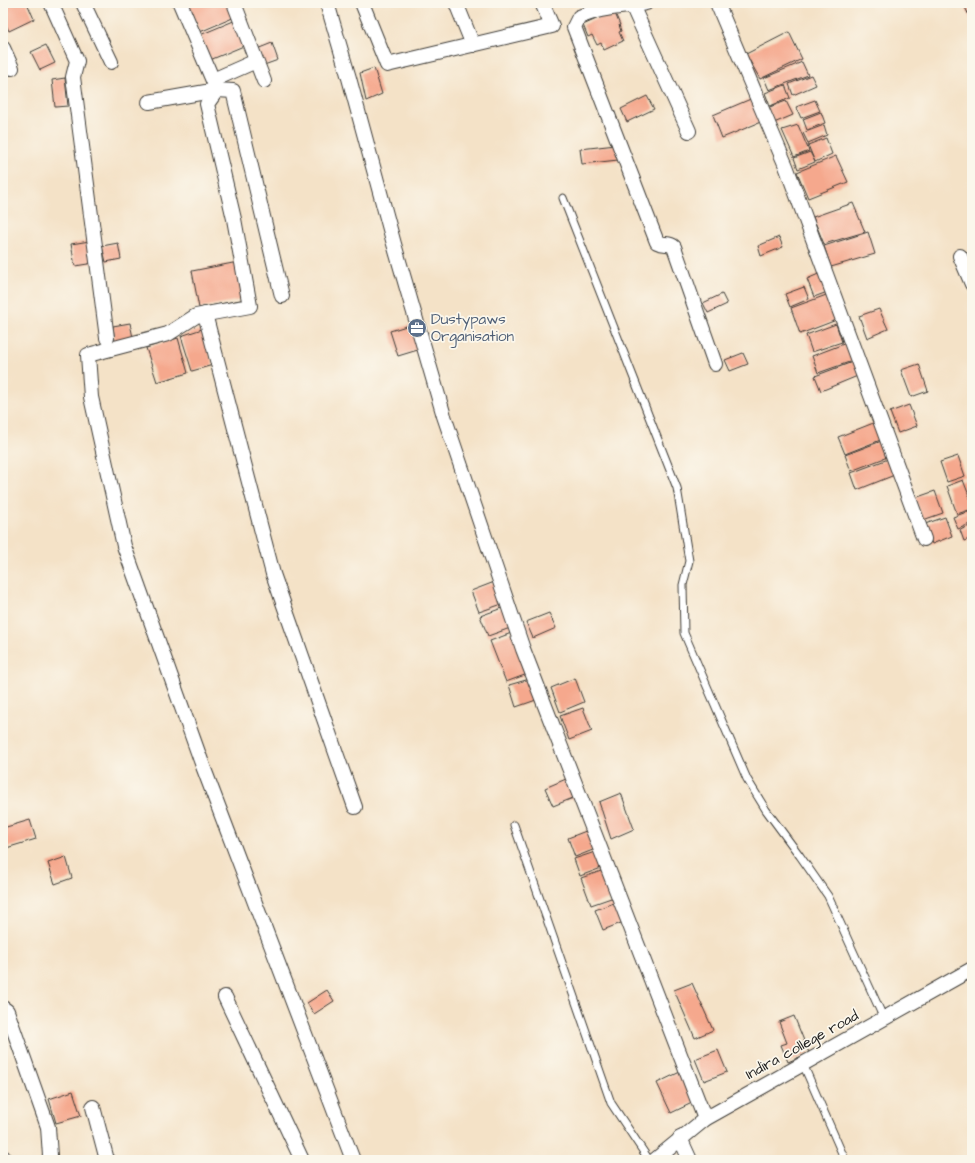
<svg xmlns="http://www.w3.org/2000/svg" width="975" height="1163" viewBox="0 0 975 1163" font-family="'Architects Daughter',sans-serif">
  <rect width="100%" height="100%" fill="#fbf7ec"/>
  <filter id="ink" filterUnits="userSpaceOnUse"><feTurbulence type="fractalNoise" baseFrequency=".025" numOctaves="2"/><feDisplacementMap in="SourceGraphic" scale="8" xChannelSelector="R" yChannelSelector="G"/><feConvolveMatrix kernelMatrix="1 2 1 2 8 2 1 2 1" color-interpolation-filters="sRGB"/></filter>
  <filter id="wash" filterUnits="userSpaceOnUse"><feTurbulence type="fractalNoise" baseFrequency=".012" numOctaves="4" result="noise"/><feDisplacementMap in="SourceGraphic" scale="16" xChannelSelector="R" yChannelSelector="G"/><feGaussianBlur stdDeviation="0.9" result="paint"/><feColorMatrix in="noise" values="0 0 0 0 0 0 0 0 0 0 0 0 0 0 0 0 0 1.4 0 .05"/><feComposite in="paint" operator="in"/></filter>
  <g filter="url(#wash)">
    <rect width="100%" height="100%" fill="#f4e2c7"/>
    <g id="blocks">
      <g fill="#f5a88d">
        <path d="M6,3H27L34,19L9,31L3,19V5Z"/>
        <path d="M193,3H229L235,17L200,32L188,5Z"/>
        <path d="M963,3H972V22Z"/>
        <path d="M614,11L620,25H619L621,31L619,32L623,41L604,50L601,43L597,45L592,35L588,37L583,25Z"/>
        <path d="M236,20L246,45L210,60L200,35Z"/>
        <path d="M789,32L802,59L760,79L746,54Z"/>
        <path d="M272,43L278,60L264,65L257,49Z"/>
        <path d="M46,45L55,63L40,70L31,52Z"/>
        <path d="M802,62L808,75L769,90L764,78Z"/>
        <path d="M374,68L382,94L366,101L360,73Z"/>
        <path d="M811,75L816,85L793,95L789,84Z"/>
        <path d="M65,78L68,106L55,107L52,80Z"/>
        <path d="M785,85L790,98L770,106L765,93Z"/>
        <path d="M647,96L654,109L627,122L621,109Z"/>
        <path d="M753,98L763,121L722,138L713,115Z"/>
        <path d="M815,100L820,111L801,118L796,107Z"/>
        <path d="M786,101L793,115L774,123L767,108Z"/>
        <path d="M821,112L825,123L807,130L803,119Z"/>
        <path d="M798,125L809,151L794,157L782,130Z"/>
        <path d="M824,125L827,135L808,143L803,133Z"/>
        <path d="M826,138L832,154L815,162L808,145Z"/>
        <path d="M616,145L618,160L582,164L580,149Z"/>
        <path d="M810,152L815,162L798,169L794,158Z"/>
        <path d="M836,156L848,182L808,198L797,172Z"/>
        <path d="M853,203L865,232L824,244L813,217Z"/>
        <path d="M868,232L875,254L831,267L824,246Z"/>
        <path d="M779,237L783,247L761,256L758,246Z"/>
        <path d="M90,241L94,263L75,266L71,244Z"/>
        <path d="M118,243L121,259L106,262L102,246Z"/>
        <path d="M238,262L245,299L199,308L192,271Z"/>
        <path d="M823,272L830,291L814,297L807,279Z"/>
        <path d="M804,287L809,299L790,307L785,294Z"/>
        <path d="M722,294L727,304L708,313L703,303Z"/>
        <path d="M829,294L839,319L800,334L791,308Z"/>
        <path d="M879,309L888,329L867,338L859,316Z"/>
        <path d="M130,323L133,338L115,342L113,326Z"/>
        <path d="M413,324L421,349L398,356L390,331Z"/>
        <path d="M836,324L842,342L812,352L806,335Z"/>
        <path d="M202,329L213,365L192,371L181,336Z"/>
        <path d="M178,338L188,373L157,382L146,348Z"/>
        <path d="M849,342L855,360L818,373L812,356Z"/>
        <path d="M743,353L748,364L730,371L725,360Z"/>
        <path d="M855,361L860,375L821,391L815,376Z"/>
        <path d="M919,364L928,391L911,397L901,370Z"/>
        <path d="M909,405L917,426L898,433L890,412Z"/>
        <path d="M876,422L883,439L845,454L838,437Z"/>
        <path d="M884,440L890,456L851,471L845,455Z"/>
        <path d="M958,456L965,476L947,482L940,462Z"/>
        <path d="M891,458L897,474L857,490L851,473Z"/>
        <path d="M963,480L972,503V509L957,514L947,486Z"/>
        <path d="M935,491L943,513L923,520L915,498Z"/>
        <path d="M972,510V523L958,529L953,517Z"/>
        <path d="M945,517L952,536L932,544L925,524Z"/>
        <path d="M972,525V538L964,541L960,530Z"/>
        <path d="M497,581L505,603L479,612L471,591Z"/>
        <path d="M505,607L513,627L488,636L480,616Z"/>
        <path d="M549,613L556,628L533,638L526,622Z"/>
        <path d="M514,632L530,673L506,682L490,641Z"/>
        <path d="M533,678L539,699L516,707L509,685Z"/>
        <path d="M575,678L584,702L560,712L551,688Z"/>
        <path d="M583,708L592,731L569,740L560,716Z"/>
        <path d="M566,779L573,798L553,806L545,788Z"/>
        <path d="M621,793L634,829L611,839L599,802Z"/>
        <path d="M30,820L36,839L3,849V828Z"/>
        <path d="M591,829L598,848L575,857L568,838Z"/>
        <path d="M598,851L604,867L580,876L574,859Z"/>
        <path d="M66,857L72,878L55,884L48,863Z"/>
        <path d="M604,870L614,897L591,905L581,878Z"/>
        <path d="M619,901L626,921L603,930L595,910Z"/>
        <path d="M692,983L713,1030L695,1038L674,990Z"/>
        <path d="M327,990L334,1001L314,1014L307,1003Z"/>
        <path d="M794,1016L809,1053L788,1062L781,1045L787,1043L779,1022Z"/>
        <path d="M718,1050L727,1072L704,1081L695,1059Z"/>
        <path d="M680,1072L694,1102L671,1113L657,1083Z"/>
        <path d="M73,1091L81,1116L56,1123L49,1099Z"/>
      </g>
    </g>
  </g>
  <g filter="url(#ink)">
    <use href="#blocks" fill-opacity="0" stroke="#3c3a36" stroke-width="1"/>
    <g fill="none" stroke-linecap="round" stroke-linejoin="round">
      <defs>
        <g id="lane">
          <path d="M563,198L677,488L689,561L683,585L684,633L747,779L766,810L800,856L828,896L884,1019"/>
          <path d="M514,825L611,1103L649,1160"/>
          <path d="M803,1064L845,1160"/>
        </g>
        <g id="street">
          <path d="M51,3L77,61L73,77L107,338"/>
          <path d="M83,3L111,62"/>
          <path d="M180,3L217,90L233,91L282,296"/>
          <path d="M234,3L264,81"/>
          <path d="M327,3L349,78L394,244L444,416L523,649L705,1119"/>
          <path d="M362,3L387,65L552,26L542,3"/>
          <path d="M456,3L473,45"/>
          <path d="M631,3L689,131"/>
          <path d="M646,3C633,6 619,7 606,9C597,10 587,14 579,17L574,27L657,242C664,246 669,242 674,247L715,364"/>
          <path d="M717,3L786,166L924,539"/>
          <path d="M3,48L12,68"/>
          <path d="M213,80L256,61"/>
          <path d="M217,90L207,104L234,219L250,306L196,316L168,334L88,355L91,397L124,546L204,769L353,1160"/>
          <path d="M149,102L217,90"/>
          <path d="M960,256L972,284"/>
          <path d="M205,314L273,574L355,807"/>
          <path d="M225,997L302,1160"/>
          <path d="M3,1008L7,1011L48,1127L50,1156L49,1160"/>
          <path d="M93,1107L107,1160"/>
          <path d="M680,1138L690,1160"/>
          <path d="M3,1157L4,1160"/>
          <path d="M655,1160L705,1119L972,969"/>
        </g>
      </defs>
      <use href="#lane" stroke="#3c3a36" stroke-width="9"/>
      <use href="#street" stroke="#3c3a36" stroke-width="16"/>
      <use href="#lane" stroke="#fff" stroke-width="7"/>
      <use href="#street" stroke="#fff" stroke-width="14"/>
    </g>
  </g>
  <defs>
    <symbol id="office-disc" viewBox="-11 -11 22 22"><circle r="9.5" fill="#5c6f8a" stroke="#fbf7ec"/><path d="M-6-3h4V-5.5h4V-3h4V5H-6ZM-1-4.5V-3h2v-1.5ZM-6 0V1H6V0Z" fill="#fff"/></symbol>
  </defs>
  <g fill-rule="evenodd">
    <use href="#office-disc" x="406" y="317" width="22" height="22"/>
  </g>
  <g text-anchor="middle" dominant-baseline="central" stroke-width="3.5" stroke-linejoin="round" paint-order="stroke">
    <g font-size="15" fill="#4e5e75" stroke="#fbf7ec" text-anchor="start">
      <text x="431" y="319">Dustypaws<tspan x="431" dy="17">Organisation</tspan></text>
    </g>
    <g font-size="15" fill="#1c1c1c" stroke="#fbf7ec">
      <text transform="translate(802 1045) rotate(-29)">Indira college road</text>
    </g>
  </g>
  <rect width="975" height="1163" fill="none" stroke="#fbf7ec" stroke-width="16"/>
</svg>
